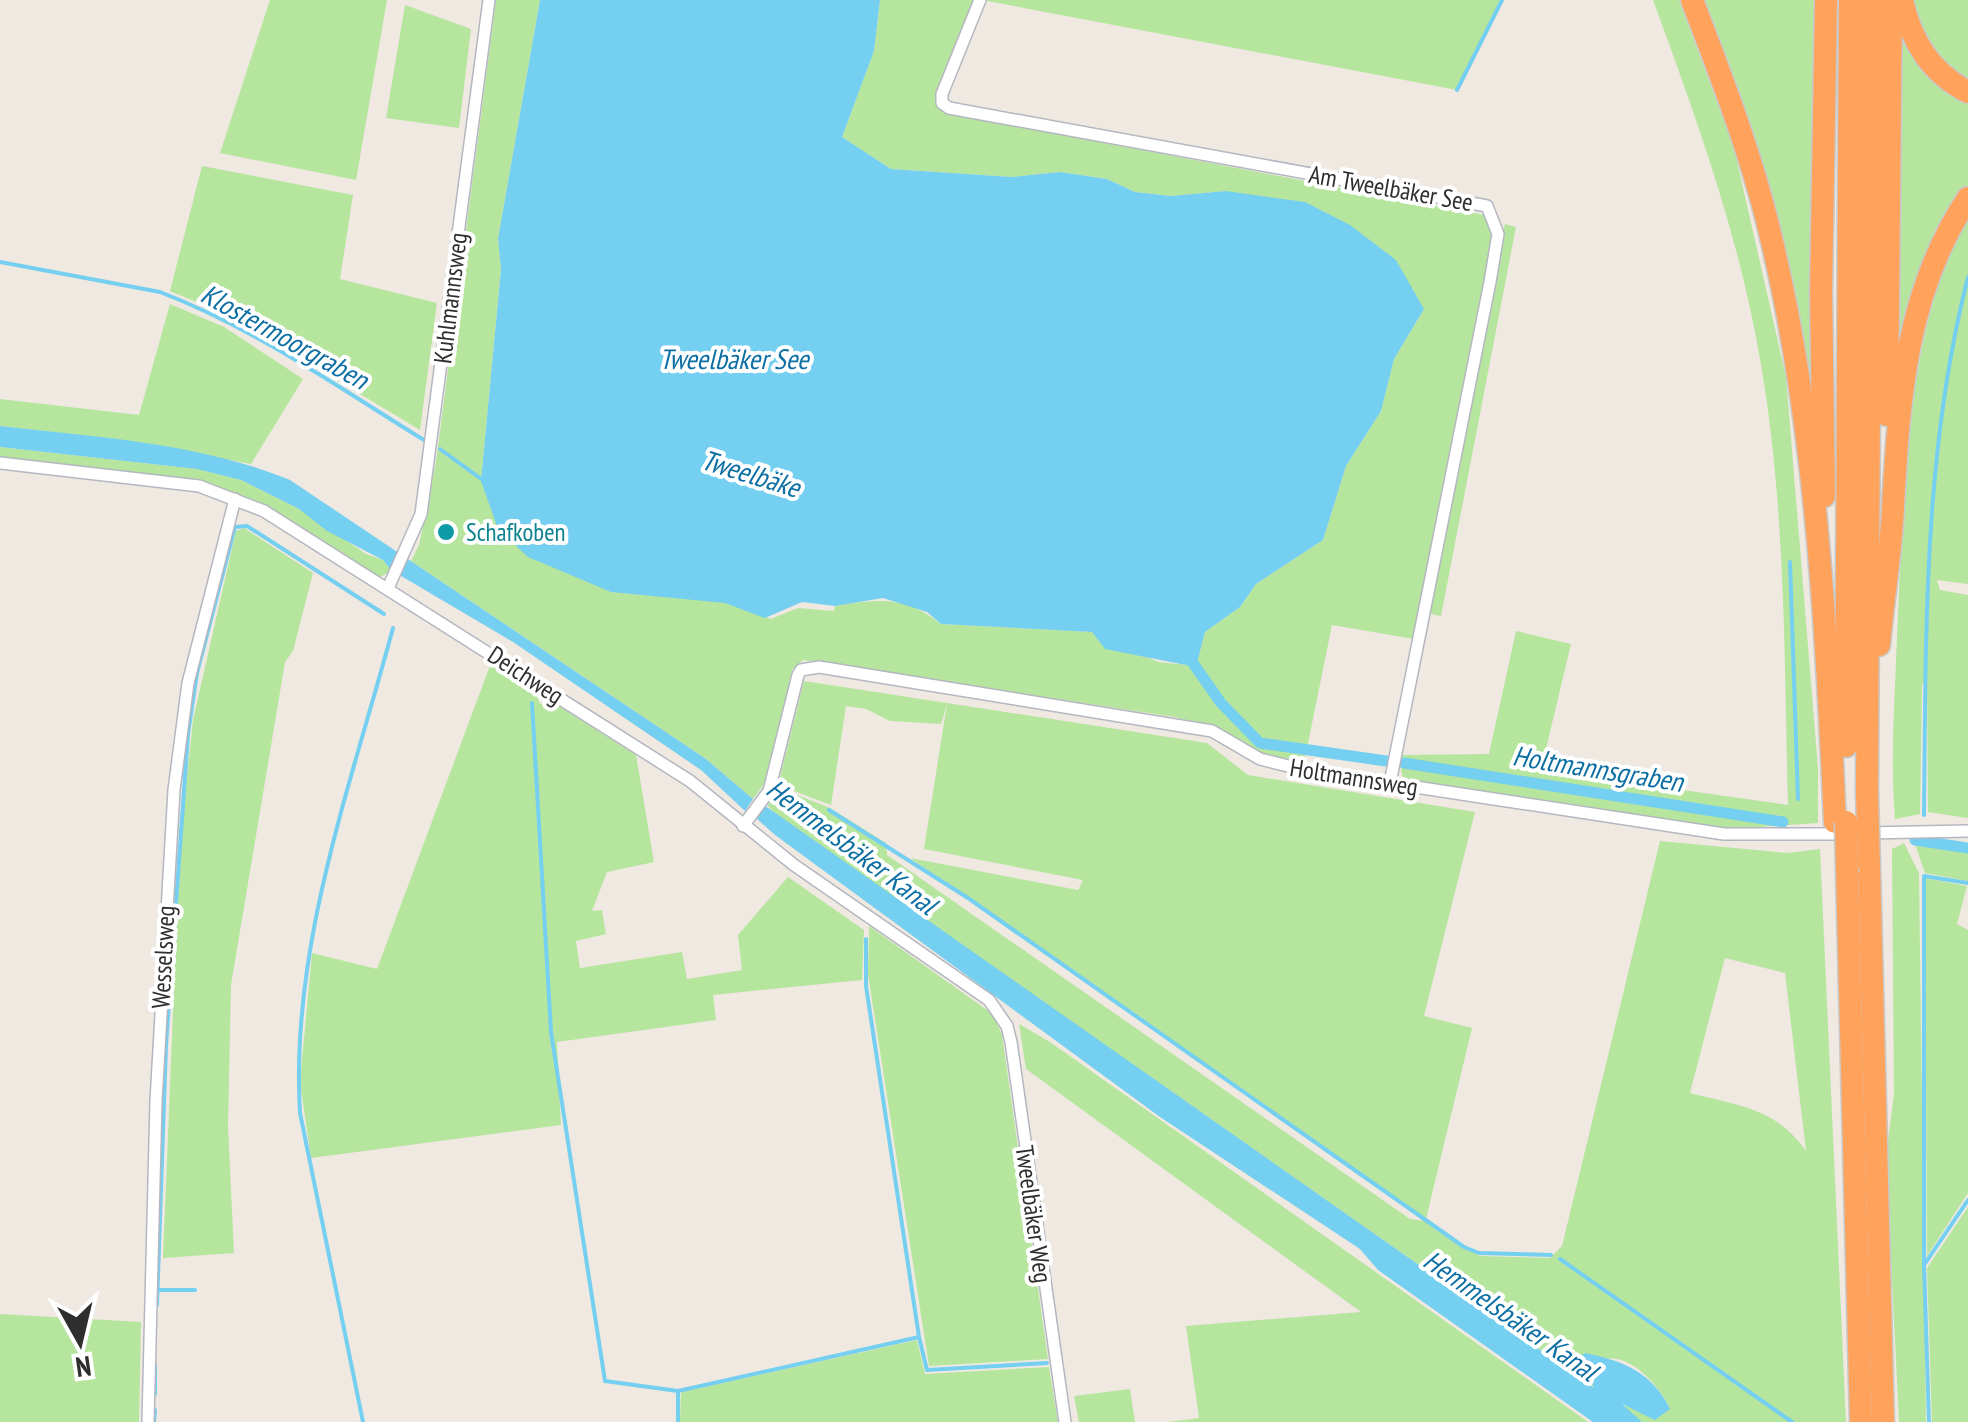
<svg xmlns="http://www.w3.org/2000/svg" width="1968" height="1422" viewBox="0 0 1968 1422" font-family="'PT Sans Narrow',sans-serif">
  <rect width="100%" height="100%" fill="#efe9e1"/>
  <g fill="#b6e59e" fill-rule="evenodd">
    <path d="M270,0H387L356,180L220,153Z"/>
    <path d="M496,0H540L498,239L501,269L481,481L682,596L725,603L771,619L798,608L834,611L835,606C877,599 905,595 941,624L1092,632L1158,662L1196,666L1205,632L1240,607L1256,584L1323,540L1346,466L1381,411L1394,359L1424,309L1226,191L1171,196L1135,192L1107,179L1060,172L1012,177L891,169L842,137L874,51L880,0H977L935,96L938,108L946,113L1485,215L1495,226L1414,639L1332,625L1304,763L1264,756L1215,728L1175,717L803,660L792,670L767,780L753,799L706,759L411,561L419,545L436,462Z"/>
    <path d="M982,0H1501L1457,90Z"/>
    <path d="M1653,0H1679L1734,148L1786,377L1818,768V823L1730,829L1403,781L1399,755L1489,754L1516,631L1571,644L1541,770L1788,805C1784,659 1786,509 1761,365C1740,238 1697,120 1653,0Z"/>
    <path d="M1698,0H1818L1813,445L1795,328Z"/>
    <path d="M1911,0H1968V80L1930,49Z"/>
    <path d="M405,5L471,29L459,128L386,118Z"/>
    <path d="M1899,24L1968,98V189L1895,372Z"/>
    <path d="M202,166L353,195L340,279L437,303L420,430L232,317L170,291Z"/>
    <path d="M1968,220V584L1937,580L1940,590L1968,595V818L1928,812L1927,681L1922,684L1920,814L1895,819C1890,758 1895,697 1897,636C1903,515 1904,322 1968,220Z"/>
    <path d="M1505,224L1516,227L1441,616L1427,613Z"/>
    <path d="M170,304L224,327L303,379L251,464L114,439L0,426V399L139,415Z"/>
    <path d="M0,447L197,469L241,480L299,509L366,554L383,560L391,570L381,577L374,575L285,517L218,487L0,459Z"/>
    <path d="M244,528L313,573L293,651L285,662L231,985L228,1126L234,1253L163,1258L180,841L193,720L236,531Z"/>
    <path d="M491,663L535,691L540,704L551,701L636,755L654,862L607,872L592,911L602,910L606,934L576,941L580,968L682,952L687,979L742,970L738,935L788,877L864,930L862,980L713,995L716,1020L557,1042L561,1125L311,1158L300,1082L312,953L377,969Z"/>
    <path d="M804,681L1207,743L1248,775L1475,812L1424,1016L1472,1028L1426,1219L910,858L1078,890L1083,880L924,849L947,704L941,724L890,721L866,709L846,706L831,805L778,785Z"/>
    <path d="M774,786L830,808L886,843L887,855L1410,1219L1425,1221L1480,1256L1550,1258L1562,1246L1660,841L1787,853L1820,849L1846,1422H1642L1620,1406L1670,1409C1661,1388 1632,1354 1606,1359C1599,1360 1590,1365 1582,1368L1596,1389L778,816L768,806ZM1725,958L1785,973L1806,1151C1776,1108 1739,1106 1690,1093Z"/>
    <path d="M1904,843L1919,873L1926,1422H1899L1886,1157L1894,1094L1892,849Z"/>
    <path d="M1915,844L1968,852V881L1925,873Z"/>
    <path d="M1925,878L1967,886L1957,924L1968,930V1193L1927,1256Z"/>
    <path d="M869,926L994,1015L1002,1035L1048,1359L929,1366L868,974Z"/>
    <path d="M1019,1024L1050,1042L1588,1422H1168L1199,1418L1186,1326L1361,1312L1026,1069Z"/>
    <path d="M1968,1207V1422H1932L1927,1268Z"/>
    <path d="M0,1314L141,1322L139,1422H0Z"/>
    <path d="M917,1340L925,1374L1049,1367L1058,1422H680L681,1392Z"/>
    <path d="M1130,1389L1135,1422H1079L1074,1396Z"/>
  </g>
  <g fill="#75cff0">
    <path d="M540,0H880L874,51L842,137L891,169L1012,177L1060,172L1107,179L1135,192L1171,196L1226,191L1305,202L1350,225L1396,260L1424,309L1394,359L1381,411L1346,466L1323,540L1256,584L1240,607L1205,632L1196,667L1105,649L1092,632L941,624L927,612L883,598L835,606L802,602L765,618L725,603L611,592L528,557L498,529L481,481L501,269L498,239Z"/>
    <path d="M0,426C97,437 200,443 290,480L706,759L753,799L745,811L701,770L513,642L391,570L383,560L327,531L299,509L241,480L197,469L0,447Z"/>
    <path d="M764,805L1594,1388L1579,1357L1585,1353C1624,1361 1652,1372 1670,1409L1655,1420L1622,1404L1642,1422H1593L1378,1270L1360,1249L1160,1117L775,835L756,818Z"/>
  </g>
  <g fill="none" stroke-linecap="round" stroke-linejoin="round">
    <g stroke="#75cff0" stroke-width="4">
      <path d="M1457,90L1502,0"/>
      <path d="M0,262L160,292C254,328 338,387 424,440"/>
      <path d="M440,449L484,481"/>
      <path d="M1790,562L1798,799"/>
      <path d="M532,703L551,1032L605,1381L678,1391L919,1337L866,986V939"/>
      <path d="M829,810L968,898L1464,1247L1479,1253L1551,1255"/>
      <path d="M1924,815C1926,636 1923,452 1968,277"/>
      <path d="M1560,1259L1792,1422"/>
      <path d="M1924,1265V876L1968,883"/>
      <path d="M157,1290H195"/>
      <path d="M157,1305L166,1045L188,734L197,673L235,527L247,526L384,614"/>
      <path d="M919,1337L927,1370L1047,1363"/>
      <path d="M155,1394V1365"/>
      <path d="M154,1422L155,1410"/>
      <path d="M363,1422L300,1113C290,947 351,785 393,628"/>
      <path d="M678,1422V1391"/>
      <path d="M1929,1422L1924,1265L1968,1200"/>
    </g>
    <g stroke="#75cff0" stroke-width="11">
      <path d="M1188,656L1221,703L1260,743L1386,761"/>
      <path d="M1404,763L1783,822"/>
      <path d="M1915,840L1968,848"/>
    </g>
    <defs>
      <g id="street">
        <path d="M980,0L942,94V103L949,108L1487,206L1498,234L1490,282L1390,783"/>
        <path d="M0,463L199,486L264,511L690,781L794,865L989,1000L1007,1026L1011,1042L1065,1422"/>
        <path d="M388,588L421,514L489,0"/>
        <path d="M743,826L769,791L798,675L801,670L819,667L1212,731L1260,759L1304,770L1724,834H1847"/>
        <path d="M1866,833L1968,831"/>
        <path d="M148,1422L156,1101L174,790L188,683L235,499"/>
      </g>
      <g id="highway">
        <path d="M1692,0C1723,81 1754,161 1773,246C1817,433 1826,630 1835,822"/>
        <path d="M1902,0C1911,41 1930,72 1968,92"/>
        <path d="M1887,415L1891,0"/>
        <path d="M1824,496L1821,291L1826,0"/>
        <path d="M1879,645C1883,599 1891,553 1893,507C1899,398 1906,291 1968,198"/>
        <path d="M1846,746L1850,0"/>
        <path d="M1867,792L1871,0"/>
        <path d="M1869,865L1883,1422"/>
        <path d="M1847,872L1861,1422"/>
      </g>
    </defs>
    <use href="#street" stroke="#b4b7c1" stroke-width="14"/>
    <use href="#highway" stroke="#c9c9c9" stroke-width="25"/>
    <use href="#street" stroke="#fff" stroke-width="11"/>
    <use href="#highway" stroke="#ffa35c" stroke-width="22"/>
    <defs>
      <g id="highway-bridge">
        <path d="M1867,792L1869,865"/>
        <path d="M1846,822L1847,872"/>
      </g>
    </defs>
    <use href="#highway-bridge" stroke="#c9c9c9" stroke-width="25" stroke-linecap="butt"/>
    <use href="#highway-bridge" stroke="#ffa35c" stroke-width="22"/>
  </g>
  <circle fill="#0f9aa8" stroke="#fff" stroke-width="4" cx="446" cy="532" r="10"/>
  <g text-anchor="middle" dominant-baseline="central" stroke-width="8" stroke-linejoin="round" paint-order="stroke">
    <g font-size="25" fill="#2e2e2e" stroke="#fff">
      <text transform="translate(1391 188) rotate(10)">Am Tweelbäker See</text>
      <text transform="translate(450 298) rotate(-83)">Kuhlmannsweg</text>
      <text transform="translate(526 675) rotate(33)">Deichweg</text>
      <text transform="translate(1354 777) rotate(9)">Holtmannsweg</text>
      <text transform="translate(163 957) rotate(-87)">Wesselsweg</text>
      <text transform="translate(1034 1214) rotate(82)">Tweelbäker Weg</text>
    </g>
    <g font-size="25" fill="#0d838f" stroke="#fff" text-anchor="start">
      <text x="466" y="532">Schafkoben</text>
    </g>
    <g font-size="28" font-style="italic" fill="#0d6fa3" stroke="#fff">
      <text transform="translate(285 336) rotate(29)">Klostermoorgraben</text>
      <text x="734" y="358">Tweelbäker See</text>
      <text transform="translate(751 473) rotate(17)">Tweelbäke</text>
      <text transform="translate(1598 768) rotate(9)">Holtmannsgraben</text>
      <text transform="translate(852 846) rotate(37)">Hemmelsbäker Kanal</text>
      <text transform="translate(1511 1315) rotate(35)">Hemmelsbäker Kanal</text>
    </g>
  </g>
  <g transform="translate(80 1342) rotate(172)" stroke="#ffffff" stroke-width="8" paint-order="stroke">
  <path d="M0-8L18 38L0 25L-18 38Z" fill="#2e2e2e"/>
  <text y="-15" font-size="28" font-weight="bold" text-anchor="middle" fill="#2e2e2e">N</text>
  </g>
</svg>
